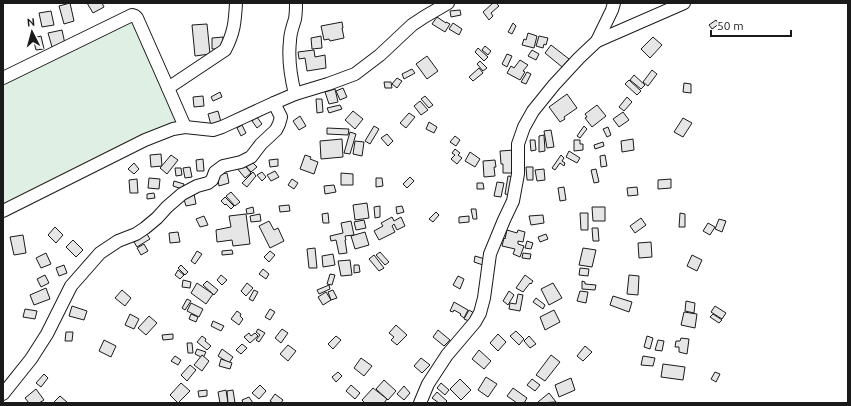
<svg xmlns="http://www.w3.org/2000/svg" width="851" height="406" viewBox="0 0 851 406" font-family="Ubuntu,sans-serif">
  <rect width="100%" height="100%" fill="#fff"/>
  <path fill="#e0efe3" stroke="#6a6a6a" d="M141,15L187,117L3,206V81Z"/>
  <g fill="#e6e6e6" stroke="#1a1a1a">
    <path d="M70,3L74,21L64,24L59,6Z"/>
    <path d="M87,3H102L104,7L93,13Z"/>
    <path d="M493,3H496L499,6L491,13L493,16L489,20L483,12Z"/>
    <path d="M460,10L461,15L451,17L450,11Z"/>
    <path d="M51,11L54,25L42,27L39,13Z"/>
    <path d="M437,17L446,23V22L450,24L445,32L432,24Z"/>
    <path d="M716,20L719,24L712,29L709,25Z"/>
    <path d="M342,22L343,28H342L344,38L330,41L329,39L324,40L321,26Z"/>
    <path d="M453,23L462,29L459,35L449,29Z"/>
    <path d="M513,23L516,26L512,34L508,32Z"/>
    <path d="M207,24L210,54L195,56L192,25Z"/>
    <path d="M62,30L65,44L52,47L48,33Z"/>
    <path d="M528,33L537,36L534,48L522,45L524,39L526,40Z"/>
    <path d="M41,36L44,49L36,50L33,38Z"/>
    <path d="M321,36L322,48L312,49L311,38Z"/>
    <path d="M539,36L548,38L546,45L544,44L543,48L536,46Z"/>
    <path d="M223,37V49H212V38Z"/>
    <path d="M653,37L662,45L650,58L641,49Z"/>
    <path d="M551,45L569,59L562,67L545,53Z"/>
    <path d="M485,46L491,51L488,55L482,50Z"/>
    <path d="M478,48L488,57L484,61L475,52Z"/>
    <path d="M314,50L315,57L325,55L326,68L307,71L305,58L299,59L298,52Z"/>
    <path d="M532,50L539,54L536,60L528,56Z"/>
    <path d="M507,54L512,56L507,67L502,64Z"/>
    <path d="M427,56L438,71L427,79L416,64Z"/>
    <path d="M520,60L528,65L523,71L525,72L520,80L507,73L511,66L514,68Z"/>
    <path d="M480,61L487,68L483,71L477,64Z"/>
    <path d="M479,68L483,73L473,81L469,77Z"/>
    <path d="M412,69L415,73L404,79L402,74Z"/>
    <path d="M652,70L657,74L648,86L643,82Z"/>
    <path d="M527,72L531,74L526,84L521,82Z"/>
    <path d="M634,75L645,85L641,89L630,80Z"/>
    <path d="M397,78L402,81L397,88L392,84Z"/>
    <path d="M629,80L641,91L637,95L625,84Z"/>
    <path d="M384,82H391L392,88H385Z"/>
    <path d="M684,83L691,84V93L683,92Z"/>
    <path d="M343,88L347,97L340,100L336,91Z"/>
    <path d="M335,89L338,102L329,104L325,92Z"/>
    <path d="M220,92L222,97L213,101L211,97Z"/>
    <path d="M567,94L577,108L564,117L565,119L560,122L549,107Z"/>
    <path d="M203,96L204,106L194,107L193,97Z"/>
    <path d="M425,96L433,105L429,108L421,99Z"/>
    <path d="M627,97L632,102L624,111L619,107Z"/>
    <path d="M316,99H322L323,112L317,113Z"/>
    <path d="M420,101L428,110L421,115L414,106Z"/>
    <path d="M340,105L342,109L329,113L327,108Z"/>
    <path d="M597,105L606,116L592,127L585,118L587,117L585,114Z"/>
    <path d="M218,111L221,122L211,125L208,114Z"/>
    <path d="M353,111L363,119L355,129L345,120Z"/>
    <path d="M623,112L629,120L619,127L613,119Z"/>
    <path d="M409,113L415,117L406,128L400,123Z"/>
    <path d="M300,116L306,126L299,130L293,121Z"/>
    <path d="M257,117L262,124L257,128L252,121Z"/>
    <path d="M683,118L692,123L683,137L674,132Z"/>
    <path d="M429,122L437,127L434,133L426,129Z"/>
    <path d="M242,125L246,133L241,136L237,128Z"/>
    <path d="M374,126L379,129L370,144L365,141Z"/>
    <path d="M584,126L587,129L580,138L577,136Z"/>
    <path d="M608,127L611,135L607,137L603,129Z"/>
    <path d="M327,128L349,129L348,135L327,134Z"/>
    <path d="M551,130L554,147L547,148L544,131Z"/>
    <path d="M350,132L356,134L350,154L344,153Z"/>
    <path d="M387,134L393,141L388,146L381,138Z"/>
    <path d="M544,135L545,151L539,152V136Z"/>
    <path d="M455,136L460,140L456,146L450,142Z"/>
    <path d="M342,139L343,157L321,159L320,141Z"/>
    <path d="M633,139L634,150L622,152L621,141Z"/>
    <path d="M530,140H535L536,150L531,151Z"/>
    <path d="M574,140H580V144H583V150L574,151Z"/>
    <path d="M355,141L364,142L362,156L353,154Z"/>
    <path d="M603,142L604,146L595,149L594,145Z"/>
    <path d="M455,149L460,153L458,155L462,158L457,164L451,159L455,155L452,153Z"/>
    <path d="M515,150L516,173H503V164H501L500,151Z"/>
    <path d="M569,151L580,158L577,163L566,157Z"/>
    <path d="M470,152L480,159L475,167L465,161Z"/>
    <path d="M161,154L162,166L151,167L150,155Z"/>
    <path d="M171,155L178,160L167,174L160,168Z"/>
    <path d="M305,155L311,157L310,159L318,162L314,174L300,169Z"/>
    <path d="M561,155L564,158L562,161L565,163L564,166L560,163L555,170L552,168Z"/>
    <path d="M605,155L607,166L601,167L600,156Z"/>
    <path d="M203,159L204,171H197L196,160Z"/>
    <path d="M278,159V166L270,167L269,160Z"/>
    <path d="M495,160L496,167H494L495,176L484,177L483,161Z"/>
    <path d="M251,161L257,167L251,172L244,164Z"/>
    <path d="M242,162L251,173L245,178L236,167Z"/>
    <path d="M134,163L139,169L134,174L128,169Z"/>
    <path d="M190,167L192,177L185,178L183,168Z"/>
    <path d="M526,167H533V180H527Z"/>
    <path d="M175,168H181L182,175L176,176Z"/>
    <path d="M544,169L545,180L537,181L535,170Z"/>
    <path d="M596,169L599,182L594,183L591,170Z"/>
    <path d="M275,171L279,177L271,181L267,175Z"/>
    <path d="M253,172L256,176L247,187L242,183Z"/>
    <path d="M262,172L266,177L262,181L257,175Z"/>
    <path d="M227,173L229,183L219,186L217,175Z"/>
    <path d="M341,173L353,174V185H341Z"/>
    <path d="M508,176L515,177L511,195L505,194Z"/>
    <path d="M410,177L414,181L407,188L403,184Z"/>
    <path d="M149,178L160,179L159,189L148,188Z"/>
    <path d="M376,178H382L383,186L376,187Z"/>
    <path d="M137,179L138,193H130L129,180Z"/>
    <path d="M292,179L298,183L294,189L288,185Z"/>
    <path d="M671,179V188L658,189V180Z"/>
    <path d="M174,181L184,184L182,189L173,186Z"/>
    <path d="M497,182L504,183L501,197L494,196Z"/>
    <path d="M477,183H483L484,189H477Z"/>
    <path d="M334,185L336,192L325,194L324,186Z"/>
    <path d="M564,187L566,200L560,201L558,188Z"/>
    <path d="M637,187L638,195L628,196L627,188Z"/>
    <path d="M231,192L240,202L235,206L226,196Z"/>
    <path d="M154,193L155,198L147,199V194Z"/>
    <path d="M194,194L196,204L186,206L183,196Z"/>
    <path d="M225,197L234,206L231,209L226,204L225,205L221,201Z"/>
    <path d="M367,203L369,218L355,220L353,205Z"/>
    <path d="M289,205L290,211L280,212L279,206Z"/>
    <path d="M380,206V217L375,218L374,207Z"/>
    <path d="M402,206L404,212L397,214L396,207Z"/>
    <path d="M253,207L254,213L247,214L246,209Z"/>
    <path d="M592,207H605V221H593Z"/>
    <path d="M471,209H476L477,219H473Z"/>
    <path d="M436,212L439,215L433,222L429,219Z"/>
    <path d="M328,213L329,223H323L322,214Z"/>
    <path d="M580,213H588V230H581Z"/>
    <path d="M680,213L685,214V227H679Z"/>
    <path d="M246,214L250,244L233,246L232,240L217,242L216,230L231,227L229,216Z"/>
    <path d="M260,214L261,221L251,222L250,216Z"/>
    <path d="M543,215L544,223L531,225L529,216Z"/>
    <path d="M204,216L208,225L200,227L196,219Z"/>
    <path d="M469,216V222L459,223V217Z"/>
    <path d="M392,217L394,221L401,217L405,226L397,230L394,224L392,226L395,232L379,240L374,231L383,226L381,223Z"/>
    <path d="M641,218L646,225L635,233L630,226Z"/>
    <path d="M719,219L726,221L722,232L715,229Z"/>
    <path d="M364,220L366,228L356,230L354,222Z"/>
    <path d="M269,221L274,230L278,228L284,241L270,248L259,226Z"/>
    <path d="M351,221L354,235L345,236L346,240H345L347,253L339,254L336,240L331,241L330,236L343,233L341,223Z"/>
    <path d="M708,223L715,227L710,235L703,231Z"/>
    <path d="M55,227L63,235L56,243L48,235Z"/>
    <path d="M592,228H598L599,241H593Z"/>
    <path d="M507,230L517,233L518,230L525,232L523,242L518,241V244L524,246L520,257L513,254L515,249L502,246L504,238L505,239Z"/>
    <path d="M178,232L180,242L170,243L169,233Z"/>
    <path d="M365,232L369,245L355,249L351,236Z"/>
    <path d="M147,234L150,239L137,247L134,242Z"/>
    <path d="M546,234L548,239L540,242L538,237Z"/>
    <path d="M23,235L26,253L14,255L10,237Z"/>
    <path d="M73,240L83,250L76,257L66,247Z"/>
    <path d="M527,241L533,243L531,249L525,248Z"/>
    <path d="M651,242L652,257L639,258L638,243Z"/>
    <path d="M144,244L148,251L141,255L137,248Z"/>
    <path d="M315,248L317,268H309L307,249Z"/>
    <path d="M583,248L596,250L592,267L579,265Z"/>
    <path d="M232,250L233,254L222,255V251Z"/>
    <path d="M197,251L202,254L195,264L191,261Z"/>
    <path d="M270,251L275,255L269,262L264,257Z"/>
    <path d="M380,252L389,262L385,265L376,255Z"/>
    <path d="M46,253L51,264L41,268L36,258Z"/>
    <path d="M523,253L531,254L530,259L522,258Z"/>
    <path d="M333,254L335,265L323,267L322,256Z"/>
    <path d="M374,255L384,268L379,271L369,259Z"/>
    <path d="M692,255L702,260L697,271L687,266Z"/>
    <path d="M475,256L485,259L483,265L474,262Z"/>
    <path d="M350,260L352,275L341,276L338,261Z"/>
    <path d="M64,265L67,273L59,276L56,268Z"/>
    <path d="M181,265L188,272L185,275L178,268Z"/>
    <path d="M354,265H359L360,272L354,273Z"/>
    <path d="M580,268L589,269L588,276L579,275Z"/>
    <path d="M263,269L269,274L266,279L259,274Z"/>
    <path d="M178,270L184,275L180,279L175,275Z"/>
    <path d="M330,274L335,275L332,285L327,284Z"/>
    <path d="M45,275L49,283L41,287L37,279Z"/>
    <path d="M221,275L227,280L222,285L217,280Z"/>
    <path d="M525,275L533,281L531,284L530,283L523,292L516,288Z"/>
    <path d="M629,275L639,276L638,295L627,294Z"/>
    <path d="M458,276L464,279L460,289L453,285Z"/>
    <path d="M183,280L191,282L190,288L182,287Z"/>
    <path d="M207,281L218,290L214,295L203,285Z"/>
    <path d="M582,281L585,282V284L596,285L595,290L582,289Z"/>
    <path d="M197,283L213,294L206,304L191,293Z"/>
    <path d="M247,283L253,288L246,296L241,291Z"/>
    <path d="M553,283L562,298L549,305L541,289Z"/>
    <path d="M329,285L330,289L319,294L317,290Z"/>
    <path d="M46,288L50,299L34,305L30,295Z"/>
    <path d="M122,290L131,298L125,306L115,298Z"/>
    <path d="M254,290L258,292L253,301L249,299Z"/>
    <path d="M333,290L337,298L331,300L328,292Z"/>
    <path d="M509,291L514,295L508,305L503,301Z"/>
    <path d="M580,291L588,292L586,303L577,301Z"/>
    <path d="M326,292L331,300L323,305L318,297Z"/>
    <path d="M518,294L523,295L520,311L509,309L510,303L516,304Z"/>
    <path d="M613,296L632,302L629,312L610,305Z"/>
    <path d="M536,298L545,305L543,309L533,302Z"/>
    <path d="M187,299L191,301L185,310L182,308Z"/>
    <path d="M686,301L695,303L694,313L685,311Z"/>
    <path d="M454,302L468,310L464,318L460,315L461,314L454,310L453,312L450,311Z"/>
    <path d="M191,303L203,309L199,317L187,311Z"/>
    <path d="M72,306L87,311L84,320L69,316Z"/>
    <path d="M715,306L726,313L722,319L711,312Z"/>
    <path d="M25,309L37,311L35,319L23,317Z"/>
    <path d="M270,309L275,312L270,320L265,317Z"/>
    <path d="M469,310L474,313L469,321L464,319Z"/>
    <path d="M554,310L560,322L545,330L540,317Z"/>
    <path d="M237,311L241,314L240,316L243,319L239,325L231,319Z"/>
    <path d="M684,312L697,314L695,328L681,325Z"/>
    <path d="M130,314L139,319L134,329L125,325Z"/>
    <path d="M191,314L198,317L196,322L189,319Z"/>
    <path d="M713,314L722,320L719,323L710,317Z"/>
    <path d="M149,316L157,323L146,335L138,328Z"/>
    <path d="M213,321L224,326L221,331L211,326Z"/>
    <path d="M396,325L407,335L397,345L391,340L394,337L389,333Z"/>
    <path d="M258,329L265,333L259,342L256,340L260,335L256,332Z"/>
    <path d="M282,329L288,333L281,343L275,338Z"/>
    <path d="M438,330L450,340L444,346L433,337Z"/>
    <path d="M516,331L524,339L519,345L510,336Z"/>
    <path d="M66,332H73L72,341H65Z"/>
    <path d="M249,333L251,336L255,333L258,336L250,343L244,337Z"/>
    <path d="M173,334V339L163,340L162,335Z"/>
    <path d="M498,334L506,342L498,351L490,343Z"/>
    <path d="M202,336L206,339L205,341L211,346L207,350L197,342Z"/>
    <path d="M336,336L341,340L333,349L328,344Z"/>
    <path d="M529,336L536,344L530,348L524,341Z"/>
    <path d="M647,336L653,338L650,349L644,347Z"/>
    <path d="M681,338L689,339L687,354L679,352V347H675L676,341H680Z"/>
    <path d="M104,340L116,346L111,357L99,351Z"/>
    <path d="M658,340L664,341L662,351L655,350Z"/>
    <path d="M187,343H192L193,353H188Z"/>
    <path d="M242,344L247,348L241,354L236,350Z"/>
    <path d="M288,345L296,351L288,361L280,354Z"/>
    <path d="M585,346L592,352L583,361L577,356Z"/>
    <path d="M197,349L206,352L203,358L195,354Z"/>
    <path d="M222,349L233,357L229,363L218,356Z"/>
    <path d="M479,350L491,361L484,369L472,359Z"/>
    <path d="M202,355L209,361L202,371L194,365Z"/>
    <path d="M551,355L560,362L545,381L536,375Z"/>
    <path d="M175,356L181,360L178,365L171,361Z"/>
    <path d="M643,356L655,358L653,366L641,365Z"/>
    <path d="M361,358L372,366L364,376L354,368Z"/>
    <path d="M421,358L430,365L422,373L414,366Z"/>
    <path d="M221,359L232,363L230,369L219,366Z"/>
    <path d="M663,364L685,367L683,380L661,377Z"/>
    <path d="M190,365L196,370L187,381L181,375Z"/>
    <path d="M338,372L342,376L336,382L332,377Z"/>
    <path d="M715,372L720,374L716,382L711,379Z"/>
    <path d="M44,374L48,378L41,387L36,383Z"/>
    <path d="M486,377L497,384L488,397L478,390Z"/>
    <path d="M571,378L575,390L559,397L555,385Z"/>
    <path d="M460,379L471,390L461,400L450,389Z"/>
    <path d="M532,379L540,385L535,391L527,385Z"/>
    <path d="M384,380L396,391L388,400L376,389Z"/>
    <path d="M181,383L190,391L178,403L170,395Z"/>
    <path d="M441,383L449,390L445,395L437,388Z"/>
    <path d="M260,385L266,391L259,399L252,393Z"/>
    <path d="M351,385L360,393L355,399L346,391Z"/>
    <path d="M404,386L410,393L404,400L397,394Z"/>
    <path d="M373,388L387,399L384,403H365L362,400Z"/>
    <path d="M513,388L527,398L524,403H517L507,396Z"/>
    <path d="M36,389L44,400L39,403H29L25,398Z"/>
    <path d="M207,390V396L199,397L198,391Z"/>
    <path d="M226,390L228,403H220L218,392Z"/>
    <path d="M233,390L235,403H228L227,391Z"/>
    <path d="M437,392L447,401L445,403H439L432,398Z"/>
    <path d="M549,393L556,402L538,403V402Z"/>
    <path d="M275,394L283,400L281,403H273L270,401Z"/>
    <path d="M60,396L68,403H53Z"/>
    <path d="M249,397L253,403H243L242,400Z"/>
  </g>
  <g fill="none" stroke-linecap="round" stroke-linejoin="round">
    <defs>
      <g id="minor">
        <path d="M597,41L684,3"/>
        <path d="M3,78L132,15L135,16L137,18L168,88L225,50C234,33 235,22 236,3"/>
        <path d="M168,88L185,127"/>
        <path d="M295,94C291,78 288,58 290,41C290,33 293,26 295,19C296,14 296,8 296,3"/>
        <path d="M3,211L145,140L173,129L185,127L213,130L222,127L274,103L295,94L328,84L355,74L380,55L412,25L424,17L448,3"/>
        <path d="M3,394L31,359L47,334L71,286L100,253L118,241L136,234L145,228L157,218L167,207L182,194L197,186L208,183L212,180L215,172L223,166L241,162L251,157L261,144L276,130L279,124L281,117L274,103"/>
        <path d="M420,403L428,384L447,355L475,322L480,313L484,298L490,254L504,220L513,201L518,174V144L524,127L533,111L554,85L579,58L597,41L612,10L614,3"/>
      </g>
    </defs>
    <use href="#minor" stroke="#1a1a1a" stroke-width="14"/>
    <use href="#minor" stroke="#fff" stroke-width="12"/>
  </g>
  <rect width="851" height="406" fill="none" stroke="#1a1a1a" stroke-width="8"/>
  <g transform="translate(32 32) rotate(354)" stroke="#ffffff" stroke-width="3" paint-order="stroke">
  <path d="M0-3L7 15L0 10L-7 15Z" fill="#1a1a1a"/>
  <text y="-6" font-size="11" font-weight="bold" text-anchor="middle" fill="#1a1a1a">N</text>
  </g>
  <path d="M711 30v6h80v-6" fill="none" stroke="#1a1a1a" stroke-width="2"/>
  <text x="717" y="30" font-size="12" fill="#1a1a1a" stroke="#ffffff" stroke-width="3" paint-order="stroke">50 m</text>
</svg>
